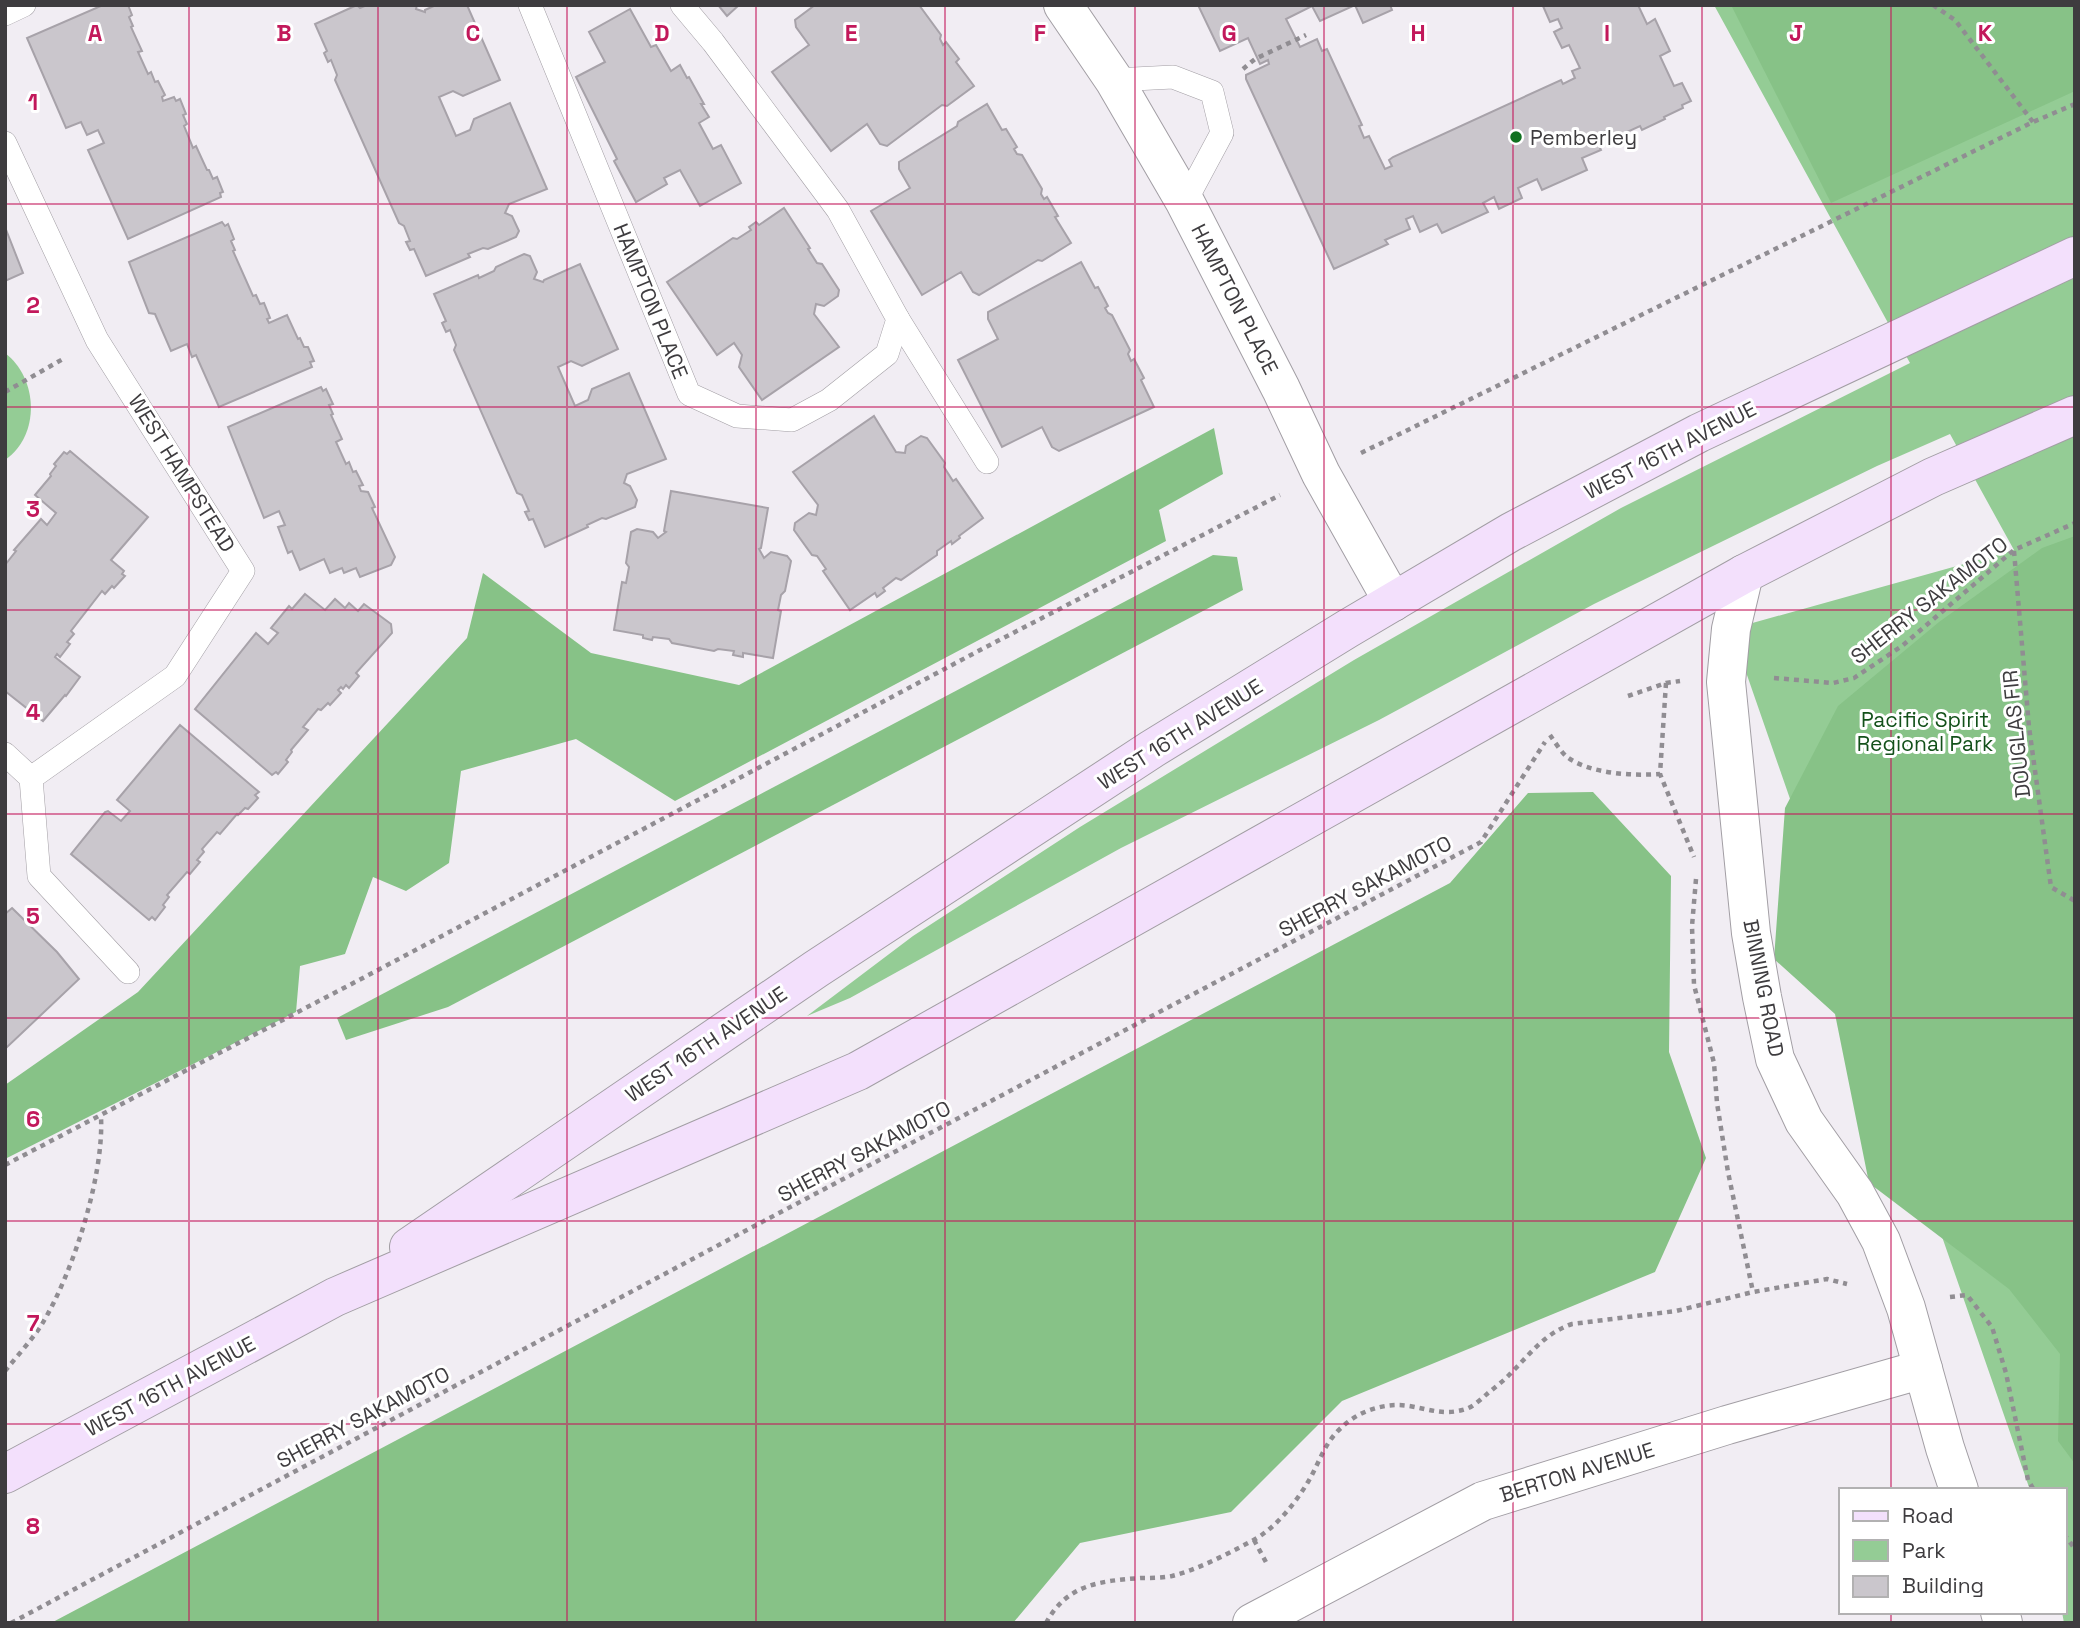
<svg xmlns="http://www.w3.org/2000/svg" width="2080" height="1628" viewBox="0 0 2080 1628" font-family="'Space Grotesk',sans-serif">
  <rect width="100%" height="100%" fill="#f1edf3"/>
  <g fill="#94cc95">
    <path d="M1714,5H2075V1623H2064L2062,1612H2064V1490H2030L1731,629L2014,550L1950,434L1877,466L1594,604L1379,720L1121,848L850,998L807,1016L913,936L1080,827L1354,660L1621,508L1910,363Z"/>
    <path d="M5,353C38,378 41,435 5,460Z"/>
  </g>
  <g fill="#87c287">
    <path d="M1731,5H2075V91L1831,203Z"/>
    <path d="M1214,428L1223,474L1159,510L1166,541L675,801L576,739L461,771L449,863L406,891L373,877L345,954L300,966L296,1012L5,1159V1085L138,992L467,638L483,573L591,653L739,685Z"/>
    <path d="M2075,536V1464L2058,1441L2060,1354L2009,1289L1869,1183L1835,1014L1774,959L1785,808L1838,706L1939,622L2042,548Z"/>
    <path d="M1213,555L1237,557L1243,590L448,1007L346,1040L337,1018Z"/>
    <path d="M1593,792L1671,876L1669,1052L1706,1158L1655,1272L1342,1401L1231,1512L1080,1543L1013,1623H51L1450,883L1528,793Z"/>
  </g>
  <g fill="#cac6cc" stroke="#a7a2a9" stroke-width="2">
    <path d="M103,5H128L132,15L129,17L133,26L131,27L142,51L138,52L148,74L151,72L155,82L158,81L165,95L162,97L163,101L174,97L176,101L180,99L186,114L183,115L187,124L184,126L193,148L196,146L207,170H209L213,179L217,177L223,192L220,193L221,197L128,239L88,150L104,143L98,130L87,135L81,122L66,128L27,38Z"/>
    <path d="M357,5L360,8L367,5H417L416,9L425,12V10L436,5H467L500,80L463,96L453,91L439,97L456,136L470,130L474,119L510,103L547,189L509,204L505,213L512,216L519,231L516,237L488,249L483,248L468,254L470,257L426,276L414,249L410,250L406,242L410,241L404,226L399,223L335,80L337,75L331,60L328,62L324,53L327,51L315,24Z"/>
    <path d="M718,5H739L727,16Z"/>
    <path d="M815,5H919L941,35L940,39L943,45L946,42L959,59L956,62L974,86L947,106L942,105L887,146L880,144L867,124L831,151L772,72L809,45L796,27L795,20Z"/>
    <path d="M1198,5H1390L1392,10L1363,23L1355,5L1320,21L1312,6L1286,19L1300,47L1317,39L1322,51L1327,49L1362,125L1359,126L1364,138L1369,136L1385,169L1392,166L1389,160L1393,157L1561,80L1563,84L1575,78L1572,71L1580,68L1569,45L1562,48L1554,32L1562,28L1558,19L1550,22L1543,6L1538,5H1638L1647,24L1655,19L1670,51L1660,56L1674,86L1682,83L1691,101L1682,105L1683,108L1664,117L1665,119L1642,130L1640,126L1612,139L1608,130L1595,137L1601,150L1582,158L1587,170L1542,190L1537,179L1518,188L1522,198L1499,209L1494,197L1483,203L1488,212L1442,233L1437,224L1420,232L1413,216L1406,219L1410,229L1385,240L1388,244L1334,269L1246,79V75L1269,64L1268,60L1260,64L1248,38L1220,51Z"/>
    <path d="M630,9L651,47L656,45L671,71L680,65L687,78L689,77L704,104H701L709,117L699,123L713,149L721,145L741,183L700,206L680,170L664,178L667,184L636,202L614,161L617,159L576,77L605,62L589,32Z"/>
    <path d="M987,104L1002,130L1006,129L1017,147L1014,149L1017,154L1022,155L1042,189L1041,194L1044,199L1047,197L1058,216L1055,217L1071,243L1042,261L1038,260L979,295L973,292L961,272L922,295L871,211L910,188L899,169V162L957,126L958,122Z"/>
    <path d="M784,208L810,248L808,249L817,263L822,264L839,290L838,296L824,306L816,304L814,314L839,347L762,400L739,367L742,355L734,343L717,355L667,282L733,238L737,239L751,230L749,227L756,222L759,225Z"/>
    <path d="M222,222L225,226L228,224L234,239L231,241L235,250L233,251L253,296L256,295L260,304L264,303L270,318L267,319L269,323L287,315L298,339L300,338L304,347H308L314,361L310,362L312,367L219,407L196,355L192,357L187,344L171,351L155,314L149,313L129,262Z"/>
    <path d="M5,227L23,273L5,281Z"/>
    <path d="M524,254L530,256L537,272L534,279L543,282L544,280L580,264L618,349L582,366L571,361L558,367L575,406L588,400L592,389L629,373L666,459L627,474L624,483L630,486L637,500L635,507L606,519L602,518L587,525L588,527L545,547L533,519L529,520L525,512L529,511L522,495L517,493L454,350L456,345L450,330L446,332L442,323L446,321L434,294L478,275L479,278L494,271L496,267Z"/>
    <path d="M1081,262L1095,288L1098,287L1108,306L1105,308L1108,313L1112,315L1130,350L1128,354L1131,361L1134,359L1144,378L1141,380L1154,407L1059,451L1052,447L1042,427L1002,447L958,360L998,339L988,319V312Z"/>
    <path d="M321,387L323,391L326,389L333,404L329,405L333,414L331,415L342,439L336,442L346,464L349,462L353,472L356,471L363,485L359,486L361,491L368,492L375,507L372,508L395,557L391,565L360,577L356,568L344,573L342,568L330,573L324,559L300,570L292,551L288,553L278,527L285,525L279,511L264,518L228,427Z"/>
    <path d="M874,416L896,452L905,453L906,446L921,436L927,438L945,463L944,467L953,481L956,479L983,518L959,536L960,538L952,544L951,541L937,551V555L901,580L896,578L883,588L885,591L877,597L875,593L850,610L823,571L826,569L817,556L812,555L794,530L795,523L809,513L816,515L818,505L793,472Z"/>
    <path d="M70,451L148,517L111,560L124,571L122,574L125,576L114,588L112,586L105,594L102,591L71,631L74,634L67,642L70,644L60,657L57,654L55,657L80,677L66,696L65,695L43,721L5,691V565L16,551L14,550L41,519L47,525L56,513L35,495L51,476L50,474L56,466L54,464L64,452L67,454Z"/>
    <path d="M671,491L768,508L761,548L759,549L764,558L771,552L787,556L791,561L785,591L781,595L778,610L781,611L773,658L743,653V657L733,655L734,651L718,649L714,651L672,643L669,639L653,637L652,640L643,638V635L614,630L622,582L626,583L629,567L626,563L631,532L637,529L653,532L658,538L666,532L664,531Z"/>
    <path d="M305,594L325,610L335,599L345,608L349,603L358,611L364,604L391,624L392,633L356,673L359,676L349,688L346,685L343,689L341,687L338,690L341,693L330,705L328,703L321,710L318,709L303,727L308,730L291,750L292,752L286,760L288,762L278,774L276,772L272,775L195,709L256,633L268,644L278,633L271,628L289,606L292,609Z"/>
    <path d="M180,725L259,792L255,795L258,798L248,809L245,808L238,815L237,814L220,834L217,832L202,849L204,852L197,860L200,862L190,874L187,872L167,895L169,897L163,905L165,907L155,920L152,917L149,920L71,854L105,812L108,811L121,821L130,811L117,800Z"/>
    <path d="M12,908L57,952L79,979L5,1049V914Z"/>
  </g>
  <g fill="none" stroke-linecap="round" stroke-linejoin="round">
    <defs>
      <g id="service">
        <path d="M530,5L689,394L737,416L792,420L829,400L887,354L898,319L838,210L713,42L682,5"/>
        <path d="M5,14L24,5"/>
        <path d="M1114,80L1173,77L1212,92L1222,133L1185,202"/>
        <path d="M5,143L97,340L243,571L175,676L31,778"/>
        <path d="M898,319L987,462"/>
        <path d="M5,754L31,778L39,876L128,972"/>
      </g>
      <g id="minor">
        <path d="M1063,5L1114,80L1185,202L1281,389L1321,474L1393,602"/>
        <path d="M1744,574L1731,629L1726,682L1751,933L1762,997L1775,1059L1804,1121L1855,1193L1881,1241L1906,1308L1945,1448L1959,1490"/>
        <path d="M2000,1612L2003,1623"/>
        <path d="M1252,1623L1483,1501L1727,1425L1923,1369"/>
      </g>
      <g id="secondary">
        <path d="M409,1247L816,969L1152,749L1347,629L1511,532L1699,433L2075,256"/>
        <path d="M5,1474L335,1297L858,1071L1744,574L1933,477L2075,415"/>
      </g>
    </defs>
    <use href="#service" stroke="#a29ea4" stroke-width="24"/>
    <use href="#minor" stroke="#a29ea4" stroke-width="40"/>
    <use href="#secondary" stroke="#a29ea4" stroke-width="40"/>
    <g stroke="#908d92" stroke-width="4.5" stroke-dasharray="5 5" stroke-linecap="butt">
      <path d="M1933,5L1955,20L2033,122"/>
      <path d="M1243,69L1255,59L1306,35"/>
      <path d="M5,392L63,359"/>
      <path d="M1361,453L2033,122L2075,104"/>
      <path d="M2014,551L2029,727L2051,887L2075,901"/>
      <path d="M1774,678L1833,683L1854,678L1902,646L2014,550L2075,523"/>
      <path d="M1666,683L1660,774L1694,857"/>
      <path d="M1628,696L1666,683L1680,681"/>
      <path d="M1550,735C1555,742 1561,752 1567,757C1590,774 1633,776 1660,774"/>
      <path d="M1696,879L1692,926L1694,985L1714,1063L1717,1103L1728,1172L1753,1292"/>
      <path d="M5,1165L361,979L984,648L1280,495"/>
      <path d="M1950,1297L1967,1295L1992,1327L2006,1373L2028,1480L2034,1490"/>
      <path d="M5,1371C17,1356 32,1340 42,1324C73,1273 104,1176 101,1117"/>
      <path d="M2064,1534L2075,1549"/>
      <path d="M1254,1540L1267,1564"/>
      <path d="M11,1623L745,1231L1481,842L1545,742"/>
      <path d="M1046,1623C1067,1584 1100,1581 1141,1578C1151,1578 1162,1578 1172,1576C1199,1569 1225,1555 1250,1542C1274,1530 1294,1505 1308,1482C1319,1464 1324,1443 1341,1428C1358,1411 1385,1402 1409,1406C1429,1409 1444,1416 1466,1409C1473,1407 1481,1399 1487,1394C1495,1387 1504,1381 1511,1373C1530,1354 1545,1333 1572,1324L1676,1311L1753,1292L1827,1279L1847,1284"/>
    </g>
    <use href="#service" stroke="#fff" stroke-width="23"/>
    <use href="#minor" stroke="#fff" stroke-width="38"/>
    <use href="#secondary" stroke="#f3e0fc" stroke-width="38"/>
  </g>
  <path fill="none" stroke="#c2185b" stroke-width="2" stroke-opacity="0.55" d="M189,5V1623M378,5V1623M567,5V1623M756,5V1623M945,5V1623M1135,5V1623M1324,5V1623M1513,5V1623M1702,5V1623M1891,5V1490M5,204H2075M5,407H2075M5,610H2075M5,814H2075M5,1018H2075M5,1221H2075M5,1424H2075M1891,1612V1623"/>
  <circle fill="#107120" stroke="#fff" stroke-width="2.5" cx="1516" cy="137" r="7"/>
  <g text-anchor="middle" dominant-baseline="central" stroke-width="6" stroke-linejoin="round" paint-order="stroke">
    <g font-size="21" fill="#3e3c3f" stroke="#fff" text-anchor="start">
      <text x="1530" y="137">Pemberley</text>
    </g>
    <g font-size="21" fill="#3e3c3f" stroke="#fff">
      <text transform="translate(1235 299) rotate(63)">HAMPTON PLACE</text>
      <text transform="translate(651 301) rotate(68)">HAMPTON PLACE</text>
      <text transform="translate(1670 450) rotate(-27)">WEST 16TH AVENUE</text>
      <text transform="translate(182 473) rotate(58)">WEST HAMPSTEAD</text>
      <text transform="translate(1929 600) rotate(-38)">SHERRY SAKAMOTO</text>
      <text transform="translate(1180 734) rotate(-32)">WEST 16TH AVENUE</text>
      <text transform="translate(2016 734) rotate(-96)">DOUGLAS FIR</text>
      <text transform="translate(1365 886) rotate(-28)">SHERRY SAKAMOTO</text>
      <text transform="translate(1764 988) rotate(79)">BINNING ROAD</text>
      <text transform="translate(706 1044) rotate(-34)">WEST 16TH AVENUE</text>
      <text transform="translate(864 1151) rotate(-28)">SHERRY SAKAMOTO</text>
      <text transform="translate(170 1386) rotate(-28)">WEST 16TH AVENUE</text>
      <text transform="translate(363 1417) rotate(-28)">SHERRY SAKAMOTO</text>
      <text transform="translate(1577 1472) rotate(-17)">BERTON AVENUE</text>
    </g>
    <g font-size="21" fill="#13511a" stroke="#fff">
      <text x="1925" y="719">Pacific Spirit<tspan x="1925" dy="24">Regional Park</tspan></text>
    </g>
  </g>
  <g font-size="23" text-anchor="middle" font-weight="bold" fill="#c2185b" stroke="#fff" stroke-width="6" stroke-linejoin="round" paint-order="stroke">
    <text x="95" y="41">A</text>
    <text x="284" y="41">B</text>
    <text x="473" y="41">C</text>
    <text x="662" y="41">D</text>
    <text x="851" y="41">E</text>
    <text x="1040" y="41">F</text>
    <text x="1229" y="41">G</text>
    <text x="1418" y="41">H</text>
    <text x="1607" y="41">I</text>
    <text x="1796" y="41">J</text>
    <text x="1985" y="41">K</text>
    <text x="33" y="110">1</text>
    <text x="33" y="313">2</text>
    <text x="33" y="517">3</text>
    <text x="33" y="720">4</text>
    <text x="33" y="924">5</text>
    <text x="33" y="1127">6</text>
    <text x="33" y="1331">7</text>
    <text x="33" y="1534">8</text>
  </g>
  <rect width="2080" height="1628" fill="none" stroke="#3e3c3f" stroke-width="14"/>
  <rect x="1839" y="1488" width="228" height="126" fill="#ffffff" stroke="#b2b1b2" stroke-width="2"/>
  <rect x="1853" y="1511" width="35" height="10" fill="#f3e0fc" stroke="#b2b1b2" stroke-width="2"/>
  <text x="1902" y="1523" font-size="21" fill="#3e3c3f">Road</text>
  <rect x="1853" y="1540" width="35" height="21" fill="#94cc95" stroke="#b2b1b2" stroke-width="2"/>
  <text x="1902" y="1558" font-size="21" fill="#3e3c3f">Park</text>
  <rect x="1853" y="1576" width="35" height="21" fill="#cac6cc" stroke="#b2b1b2" stroke-width="2"/>
  <text x="1902" y="1593" font-size="21" fill="#3e3c3f">Building</text>
</svg>
